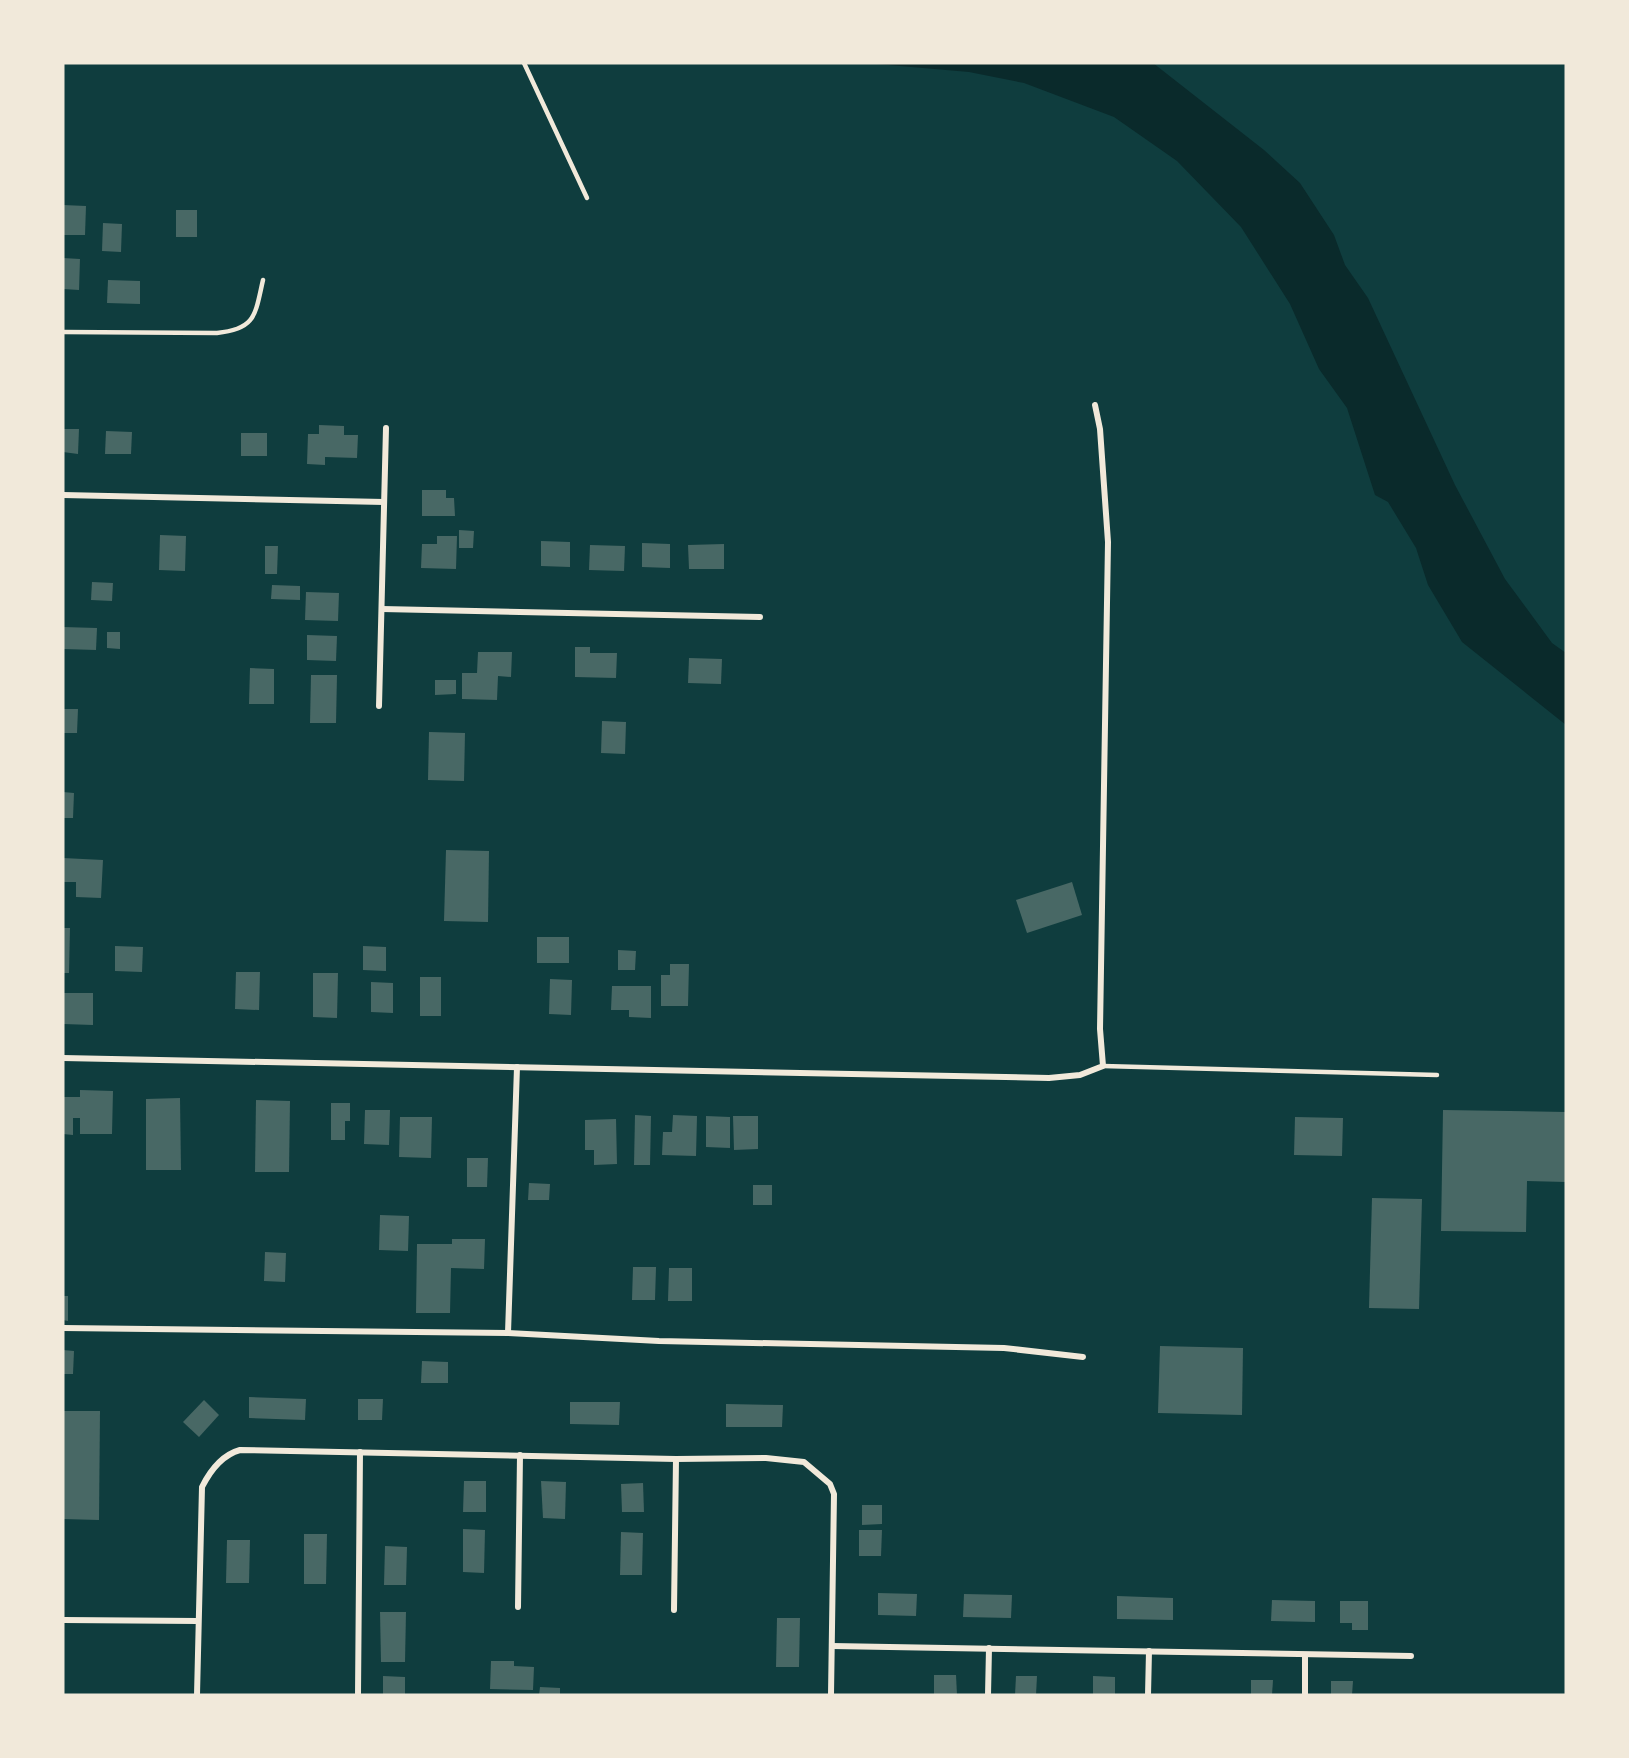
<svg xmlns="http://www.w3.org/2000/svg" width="1629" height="1758" viewBox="0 0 1629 1758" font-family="Barlow,sans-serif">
  <rect width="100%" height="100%" fill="#0f3d3e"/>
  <path fill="#0a2a2b" d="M865,63H1153L1264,150L1300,183L1334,235L1345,265L1368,298L1455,485L1505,579L1552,643L1566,653V725L1462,642L1428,585L1416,548L1388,502L1375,495L1347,408L1319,369L1290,304L1241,227L1177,161L1114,117L1024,83L969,72Z"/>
  <g fill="#486865">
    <path d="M63,205L86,206L85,235H63Z"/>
    <rect x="176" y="210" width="21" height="27"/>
    <path d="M103,223L122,224L121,252L102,251Z"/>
    <path d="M63,258L80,259L79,290L63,289Z"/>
    <path d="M108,280L140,281V304L107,303Z"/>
    <path d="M319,425L344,426V435H358L357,458L325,457V465L307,464L308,434H319Z"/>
    <path d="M63,429H79L78,454L63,452Z"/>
    <path d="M106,431L132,432L131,454H105Z"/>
    <rect x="241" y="433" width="26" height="23"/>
    <path d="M422,490H446V498H454L455,516H422Z"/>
    <path d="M459,530L474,531L473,548H459Z"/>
    <path d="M160,535L186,536L185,571L159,570Z"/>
    <path d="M437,536H457L456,569L421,568L422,544H437Z"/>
    <path d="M541,541L570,542V567L541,566Z"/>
    <path d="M642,543L670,544V568L642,567Z"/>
    <path d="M724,544V569H689L688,545Z"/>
    <path d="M590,545L625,546L624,571L589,570Z"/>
    <path d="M265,546H278L277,574H265Z"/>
    <path d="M92,582L113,583L112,601L91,600Z"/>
    <path d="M272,585L300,586V600L271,599Z"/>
    <path d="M306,592L339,593L338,621L305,620Z"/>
    <path d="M63,627L97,628L96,650L63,649Z"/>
    <path d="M107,632H120V649L107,648Z"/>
    <path d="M307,635L337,636L336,661L307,660Z"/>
    <path d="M575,647H590V653H617L616,678L575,677Z"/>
    <path d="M478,652H512L511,677L498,676L497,700L462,699V673H477Z"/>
    <path d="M689,658L722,659L721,684L688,683Z"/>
    <path d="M250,668L274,669V704H249Z"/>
    <path d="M311,675H337L336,723H310Z"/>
    <path d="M435,680H456V694L435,695Z"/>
    <path d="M63,709H78L77,733H63Z"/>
    <path d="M602,721L626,722L625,754L601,753Z"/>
    <path d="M429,732L465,733L464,781L428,780Z"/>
    <path d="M63,792L74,793L73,818H63Z"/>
    <path d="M446,850L489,851L488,922L444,921Z"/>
    <path d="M63,858L103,860L101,898L76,897V882H63Z"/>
    <path d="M1072,882L1082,915L1027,933L1016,900Z"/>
    <path d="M63,928H70L69,973H63Z"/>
    <rect x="537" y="937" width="32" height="26"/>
    <path d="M115,946L143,947L142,972L115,971Z"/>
    <path d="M363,946L386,947V971L363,970Z"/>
    <path d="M618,950L636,951L635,970H618Z"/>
    <path d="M670,964H689L688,1006H661V975H670Z"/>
    <path d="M236,972H260L259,1010L235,1009Z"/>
    <path d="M313,973H338L337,1018L313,1017Z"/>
    <rect x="420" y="977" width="21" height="39"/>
    <path d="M550,979L572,980L571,1015L549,1014Z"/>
    <path d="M371,982L393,983V1013L371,1012Z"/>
    <path d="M612,986H651V1018L629,1017V1010H611Z"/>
    <path d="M63,993H93V1025L63,1024Z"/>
    <path d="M80,1090L113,1091L112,1134H80V1118H73V1135L63,1134V1097H80Z"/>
    <path d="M180,1098L181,1170H146V1099Z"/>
    <path d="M256,1100L290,1101L289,1172H255Z"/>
    <path d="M331,1103H350V1121H345V1140H331Z"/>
    <path d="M365,1110H390L389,1145L364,1144Z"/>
    <path d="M1443,1110L1566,1112V1182L1527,1181L1526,1232L1441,1231Z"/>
    <path d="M635,1115L651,1116L650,1165H634Z"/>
    <path d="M673,1115L697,1116L696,1156L662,1155L663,1132H672Z"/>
    <path d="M706,1116L730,1117V1148L706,1147Z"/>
    <path d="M733,1116H758V1149L734,1150Z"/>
    <path d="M400,1117H432L431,1158L399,1157Z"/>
    <path d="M1295,1117L1343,1118L1342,1156L1294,1155Z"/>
    <path d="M616,1119L617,1164L594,1165V1150H585V1120Z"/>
    <path d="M467,1158H488L487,1187H467Z"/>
    <path d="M529,1183L550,1184L549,1200H528Z"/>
    <rect x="753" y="1185" width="19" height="20"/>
    <path d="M1372,1198L1422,1199L1419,1309L1369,1308Z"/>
    <path d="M380,1215L409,1216L408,1251L379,1250Z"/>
    <path d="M452,1239H485L484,1269L451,1268L450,1313H416L417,1244H452Z"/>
    <path d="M265,1252L286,1253L285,1282L264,1281Z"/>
    <path d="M633,1267H656L655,1300H632Z"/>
    <path d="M669,1268H692V1301H668Z"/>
    <path d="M63,1296H68V1321L63,1320Z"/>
    <path d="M1160,1346L1243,1348L1242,1415L1158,1413Z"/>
    <path d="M63,1350L74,1351L73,1374H63Z"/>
    <path d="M422,1361L448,1362V1383H421Z"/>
    <path d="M249,1397L306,1399L305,1420L249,1418Z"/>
    <path d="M358,1399H383L382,1420H358Z"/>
    <path d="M204,1400L219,1415L199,1437L183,1422Z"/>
    <path d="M570,1402H620L619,1425L570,1424Z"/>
    <path d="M726,1404L783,1405L782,1427H726Z"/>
    <path d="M63,1411H100L99,1520L63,1519Z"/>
    <path d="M464,1481H486V1512H463Z"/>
    <path d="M541,1481L566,1482L565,1519L543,1518Z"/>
    <path d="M643,1483L644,1512H622L621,1484Z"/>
    <path d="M862,1505H882V1524L862,1525Z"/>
    <path d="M463,1529L485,1530L484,1573L463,1572Z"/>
    <path d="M859,1530H882L881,1556H859Z"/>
    <path d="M621,1532L643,1533L642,1575H620Z"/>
    <path d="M304,1534H327L326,1584H304Z"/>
    <path d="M227,1540H250L249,1583H226Z"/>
    <path d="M385,1546L407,1547L406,1585H384Z"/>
    <path d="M878,1593L917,1594L916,1616L878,1615Z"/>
    <path d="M964,1594L1012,1595L1011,1618L963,1617Z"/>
    <path d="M1117,1596L1173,1598V1620L1117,1619Z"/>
    <path d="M1272,1600L1315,1601V1622L1271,1621Z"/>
    <path d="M1340,1601H1368V1630H1352V1623H1340Z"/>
    <path d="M380,1612H406L405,1662H381Z"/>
    <path d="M777,1618H800L799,1667H776Z"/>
    <path d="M491,1661H514V1666L534,1667L533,1690L490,1689Z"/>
    <path d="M934,1675H956L957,1695H934Z"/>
    <path d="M383,1676L405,1677V1695H383Z"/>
    <path d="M1016,1676H1037L1036,1695H1015Z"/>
    <path d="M1093,1676L1115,1677V1695H1093Z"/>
    <path d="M1251,1680H1273L1272,1695H1251Z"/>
    <path d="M1331,1681H1353L1352,1695H1331Z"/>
    <path d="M540,1687L560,1688V1695H539Z"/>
  </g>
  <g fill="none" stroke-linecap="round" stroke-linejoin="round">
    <g stroke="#f1e9da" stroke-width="4.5">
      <path d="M524,63L587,198"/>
      <path d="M63,332L217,333C256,329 255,315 263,280"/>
      <path d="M1103,1066L1437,1075"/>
    </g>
    <g stroke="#f1e9da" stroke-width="6">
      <path d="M63,495L384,502"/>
      <path d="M382,609L760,617"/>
      <path d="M379,706L386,428"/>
      <path d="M63,1058L1049,1078L1080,1075L1103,1066L1100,1029L1108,542L1100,429L1095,405"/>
      <path d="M63,1328L508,1333L659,1341L1004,1348L1083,1357"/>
      <path d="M508,1333L517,1067"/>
      <path d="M518,1607L520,1455"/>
      <path d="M674,1610L676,1459"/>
      <path d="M63,1620L198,1621"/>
      <path d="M832,1646L1411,1656"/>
      <path d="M1305,1655V1695"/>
      <path d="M197,1695L202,1487C210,1471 222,1455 240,1450L676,1459L766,1458L804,1462L830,1484L834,1494L831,1695"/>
      <path d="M358,1695L360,1452"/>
      <path d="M988,1695L989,1648"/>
      <path d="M1148,1695L1149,1651"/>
    </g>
  </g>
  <rect width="1629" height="1758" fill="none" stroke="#f1e9da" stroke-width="129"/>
</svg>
